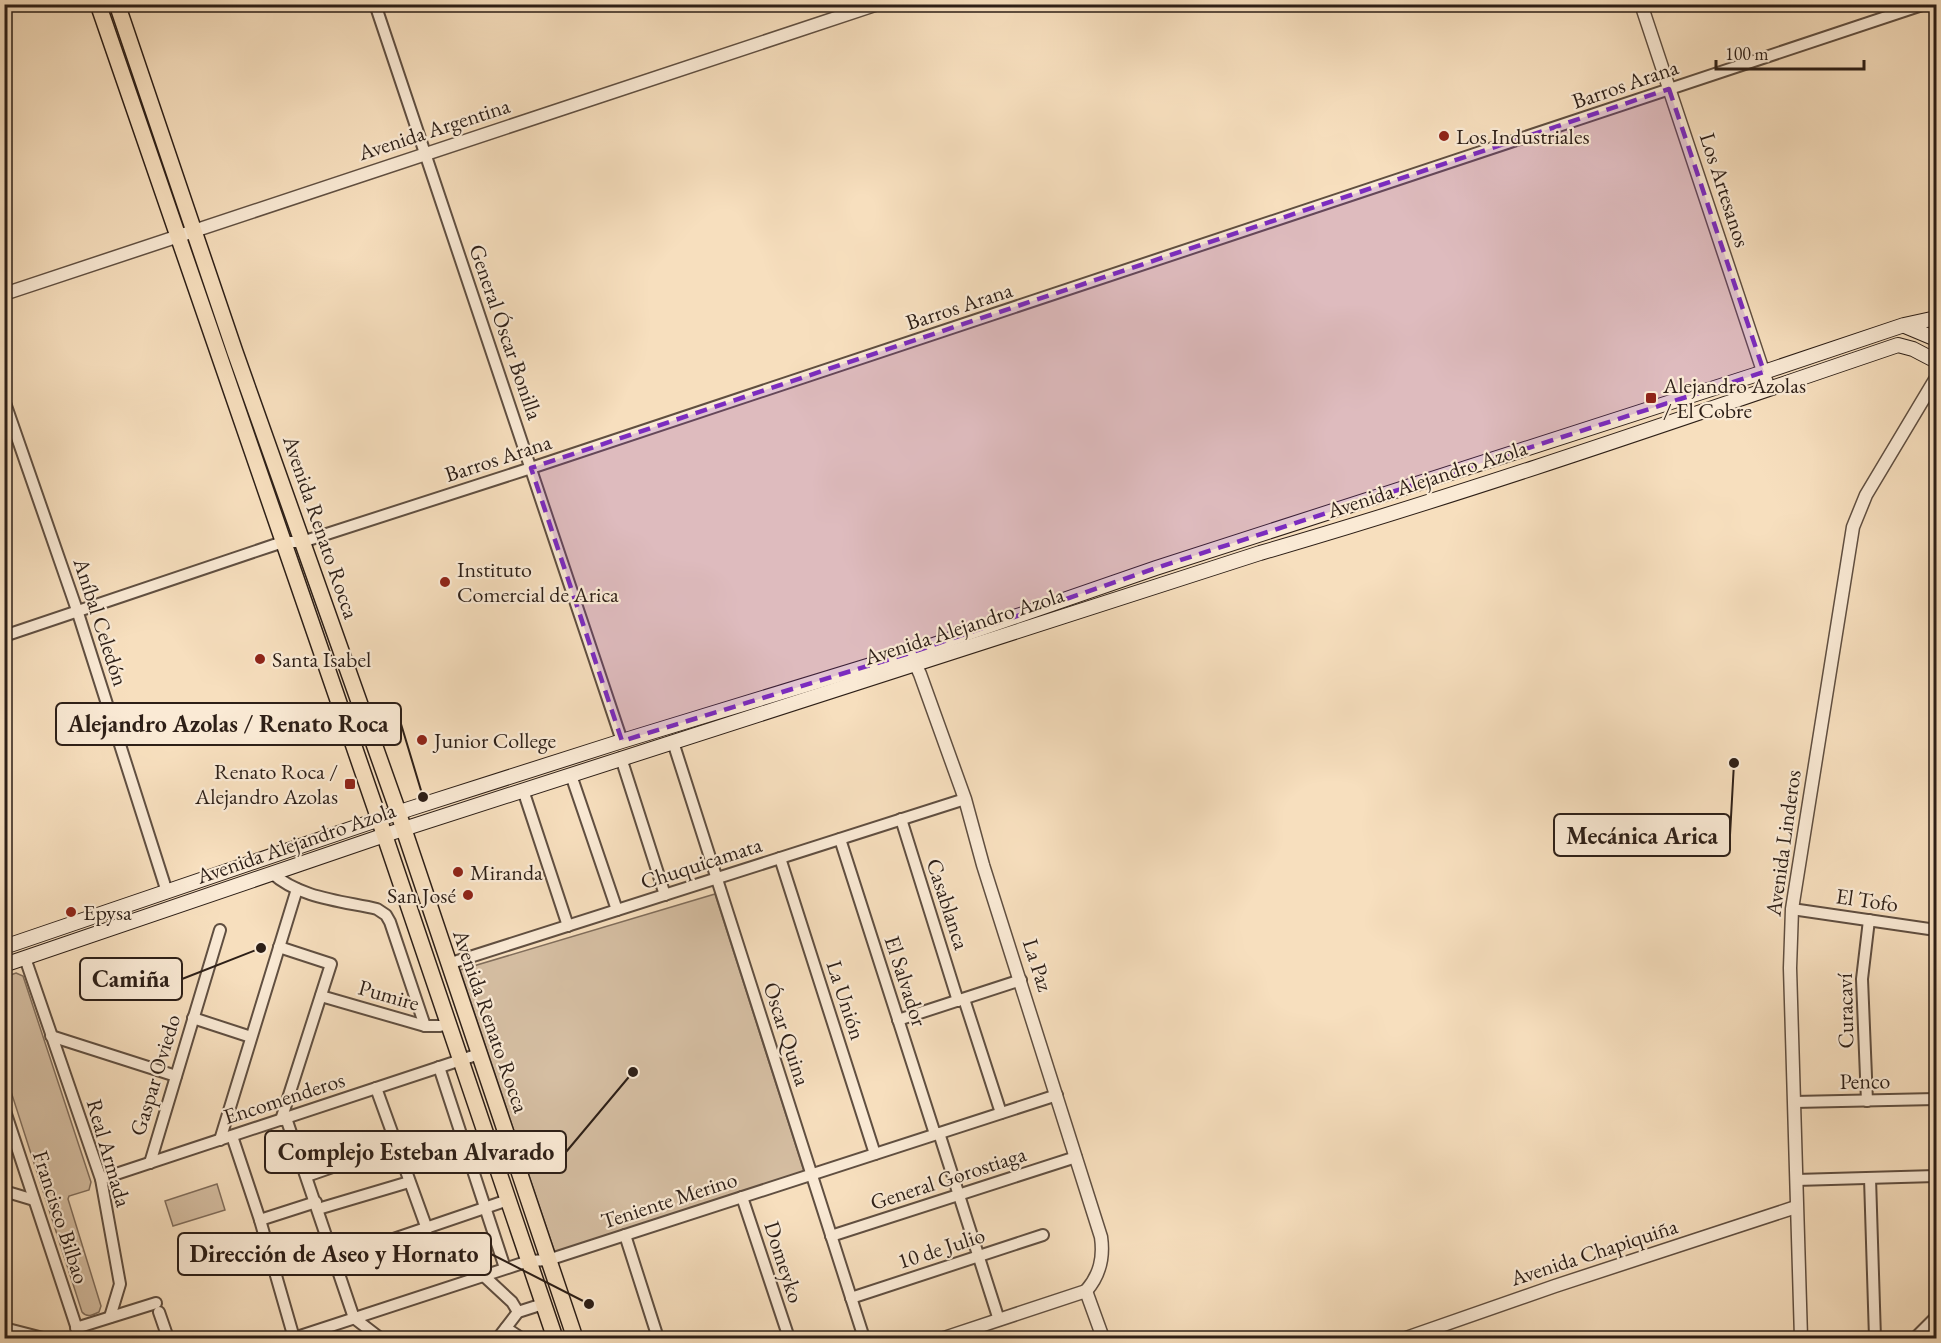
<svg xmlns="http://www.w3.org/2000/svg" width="1941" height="1343" viewBox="0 0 1941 1343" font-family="'EB Garamond',serif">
  <rect width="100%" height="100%" fill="#f7dfbe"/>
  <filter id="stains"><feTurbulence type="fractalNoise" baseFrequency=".00333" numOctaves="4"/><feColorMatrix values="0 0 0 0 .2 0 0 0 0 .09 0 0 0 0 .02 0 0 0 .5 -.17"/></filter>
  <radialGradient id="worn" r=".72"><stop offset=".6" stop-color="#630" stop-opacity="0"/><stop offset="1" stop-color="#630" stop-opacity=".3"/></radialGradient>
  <g fill="#d5bea2" stroke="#816e5c" stroke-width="1.5">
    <path d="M715,894L805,1174L555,1253L460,970Z"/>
    <path d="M16,973L23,976L91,1182L89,1190L69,1196L68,1199L101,1306L99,1312C93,1315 87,1318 82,1312L5,1073V977Z"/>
    <path d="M217,1184L225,1210L173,1226L165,1201Z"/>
  </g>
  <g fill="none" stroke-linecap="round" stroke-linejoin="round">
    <defs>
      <g id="minor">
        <path d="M375,4L622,741"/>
        <path d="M4,400L77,610L167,892"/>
        <path d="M4,636L271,546L283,542H302L531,468L1925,4"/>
        <path d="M673,742L864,1338"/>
        <path d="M621,758L665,895"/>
        <path d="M571,775L617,910"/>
        <path d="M523,790L568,926"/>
        <path d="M901,819L958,1001"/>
        <path d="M840,839L935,1134"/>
        <path d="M780,858L875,1154"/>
        <path d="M272,873C299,898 342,901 377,909L386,915L390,922L425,1026"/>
        <path d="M1792,909L1936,930"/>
        <path d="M279,947L331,964L281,1120"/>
        <path d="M25,958L101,1179L120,1284L110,1317"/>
        <path d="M448,964L965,799"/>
        <path d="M321,996L425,1026H440L448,1024"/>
        <path d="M964,999L1001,1113"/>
        <path d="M193,1018L251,1037"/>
        <path d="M898,1020L1021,980"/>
        <path d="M51,1036L176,1076"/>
        <path d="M439,1067L505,1268"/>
        <path d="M376,1088L427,1229"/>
        <path d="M1867,1101L1862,979L1869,920"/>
        <path d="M1794,1102L1936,1099"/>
        <path d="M4,1108L80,1338"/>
        <path d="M286,1118L354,1318L380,1338"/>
        <path d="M939,1133L999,1320"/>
        <path d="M232,1136L260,1220L294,1338"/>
        <path d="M220,1140L297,889"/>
        <path d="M150,1163L220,930"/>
        <path d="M307,1176L396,1145"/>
        <path d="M1870,1178L1875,1338"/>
        <path d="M101,1179L479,1054"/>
        <path d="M1796,1180L1936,1176"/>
        <path d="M4,1191L34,1200"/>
        <path d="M742,1197L789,1338"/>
        <path d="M318,1209L409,1182"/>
        <path d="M260,1220L316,1202"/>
        <path d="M625,1235L658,1338"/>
        <path d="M831,1236L1076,1157"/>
        <path d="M335,1259L508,1200"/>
        <path d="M484,1276L512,1302L518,1312"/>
        <path d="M851,1298L1043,1235"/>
        <path d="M159,1312L168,1338"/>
        <path d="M4,1328L43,1338"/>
        <path d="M76,1328L156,1303"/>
        <path d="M506,1328L521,1338"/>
        <path d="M294,1338L529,1261L548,1260L1057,1095"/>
        <path d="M498,1338L518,1312L543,1304"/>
        <path d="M1915,1338L1936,1317"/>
      </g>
      <g id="tertiary">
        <path d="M1641,4L1769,389"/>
        <path d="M4,294L878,4"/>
        <path d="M911,655L920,674L965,799L983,865L1101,1237C1104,1258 1100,1275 1086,1291"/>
        <path d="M1086,1291L1103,1338"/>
        <path d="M944,1338L1086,1291"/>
        <path d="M1406,1338L1555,1286L1796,1207"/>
        <path d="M1801,1338L1790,968L1792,909L1853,527L1866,495L1936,378"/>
      </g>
      <g id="secondary">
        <path d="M1905,326L1936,339"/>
        <path d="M4,947L409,809L622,741L910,653L1156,568L1764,372L1904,325L1936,318"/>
        <path d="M4,965L385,835L1260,553C1474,491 1686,417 1898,345L1913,349L1936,361"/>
      </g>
      <g id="primary">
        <path d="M98,4L379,819L555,1338"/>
        <path d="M117,4L235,352L395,803L575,1338"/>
      </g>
    </defs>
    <use href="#minor" stroke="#604f41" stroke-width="14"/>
    <use href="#tertiary" stroke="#604f41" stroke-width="15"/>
    <use href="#secondary" stroke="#2d1f17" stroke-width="16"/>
    <use href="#primary" stroke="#2d1f17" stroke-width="18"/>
    <use href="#minor" stroke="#faead5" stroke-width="10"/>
    <use href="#tertiary" stroke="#faead5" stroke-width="12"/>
    <use href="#secondary" stroke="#faead5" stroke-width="14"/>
    <use href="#primary" stroke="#f7dfbe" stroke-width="15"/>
  </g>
  <path fill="#7b2cbf" fill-opacity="0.2" stroke="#7b2cbf" stroke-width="4.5" stroke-dasharray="12 8" stroke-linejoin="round" d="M1669,89L1764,372L1156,568L910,653L622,741L531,468Z"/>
  <g fill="#8f2418" stroke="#faead5" stroke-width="2">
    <circle cx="1444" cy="136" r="6"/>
    <rect x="1645" y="392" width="12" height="12" rx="3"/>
    <circle cx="445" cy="582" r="6"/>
    <circle cx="260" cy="659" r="6"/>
    <circle cx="422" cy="740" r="6"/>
    <rect x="344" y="778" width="12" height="12" rx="3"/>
    <circle cx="458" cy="872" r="6"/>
    <circle cx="468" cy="895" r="6"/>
    <circle cx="71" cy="912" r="6"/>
  </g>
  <g text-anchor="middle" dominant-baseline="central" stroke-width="4.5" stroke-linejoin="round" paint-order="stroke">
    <g font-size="22" fill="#2d1f17" stroke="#faead5">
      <text transform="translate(1625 84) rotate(-19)">Barros Arana</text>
      <text transform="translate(434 129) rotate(-18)">Avenida Argentina</text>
      <text transform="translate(1725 190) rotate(72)">Los Artesanos</text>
      <text transform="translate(959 306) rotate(-18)">Barros Arana</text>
      <text transform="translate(506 332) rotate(71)">General Óscar Bonilla</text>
      <text transform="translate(498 458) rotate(-18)">Barros Arana</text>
      <text transform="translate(1427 479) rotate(-18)">Avenida Alejandro Azola</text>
      <text transform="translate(321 527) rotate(71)">Avenida Renato Rocca</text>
      <text transform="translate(101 622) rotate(72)">Aníbal Celedón</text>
      <text transform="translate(964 626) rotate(-18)">Avenida Alejandro Azola</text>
      <text transform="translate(296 843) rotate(-19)">Avenida Alejandro Azola</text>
      <text transform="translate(1783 843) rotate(-82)">Avenida Linderos</text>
      <text transform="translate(701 863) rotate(-18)">Chuquicamata</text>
      <text transform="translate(1867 900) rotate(8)">El Tofo</text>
      <text transform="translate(948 904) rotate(72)">Casablanca</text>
      <text transform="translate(1038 965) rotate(72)">La Paz</text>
      <text transform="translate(906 981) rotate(72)">El Salvador</text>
      <text transform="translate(389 995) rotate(16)">Pumire</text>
      <text transform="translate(846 1000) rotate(72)">La Unión</text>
      <text transform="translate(1845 1011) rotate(-91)">Curacaví</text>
      <text transform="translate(491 1021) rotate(71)">Avenida Renato Rocca</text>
      <text transform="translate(787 1034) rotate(72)">Óscar Quina</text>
      <text transform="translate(155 1075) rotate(-73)">Gaspar Oviedo</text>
      <text transform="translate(1865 1081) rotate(-1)">Penco</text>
      <text transform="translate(284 1098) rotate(-18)">Encomenderos</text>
      <text transform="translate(109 1153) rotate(74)">Real Armada</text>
      <text transform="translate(948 1178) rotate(-18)">General Gorostiaga</text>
      <text transform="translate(669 1200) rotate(-18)">Teniente Merino</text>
      <text transform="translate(61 1217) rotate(72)">Francisco Bilbao</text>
      <text transform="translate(941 1248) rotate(-18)">10 de Julio</text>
      <text transform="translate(1594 1252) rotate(-18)">Avenida Chapiquiña</text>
      <text transform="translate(784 1262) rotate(72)">Domeyko</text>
    </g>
    <g font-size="22" fill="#2d1f17" stroke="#faead5" text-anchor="start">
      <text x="1456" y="136">Los Industriales</text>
      <text x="1663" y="385">Alejandro Azolas<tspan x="1663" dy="25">/ El Cobre</tspan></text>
      <text x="457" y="569">Instituto<tspan x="457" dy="25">Comercial de Arica</tspan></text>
      <text x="272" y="659">Santa Isabel</text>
      <text x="434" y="740">Junior College</text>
      <text x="338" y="771" text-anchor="end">Renato Roca /<tspan x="338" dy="25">Alejandro Azolas</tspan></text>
      <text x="470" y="872">Miranda</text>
      <text x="456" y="895" text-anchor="end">San José</text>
      <text x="83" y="912">Epysa</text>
    </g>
  </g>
  <path fill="none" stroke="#2d1f17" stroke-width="2" d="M423 797L401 724M1734 763L1730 835M261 948L182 979M633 1072L566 1152M589 1304L491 1254"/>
  <g fill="#2d1f17" stroke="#faead5" stroke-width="2">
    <circle cx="423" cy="797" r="6"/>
    <circle cx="1734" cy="763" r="6"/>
    <circle cx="261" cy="948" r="6"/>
    <circle cx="633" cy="1072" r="6"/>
    <circle cx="589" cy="1304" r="6"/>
  </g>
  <g fill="#faead5" stroke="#2d1f17" stroke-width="2">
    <rect x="56" y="703" width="345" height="42" rx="6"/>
    <rect x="1554" y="814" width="176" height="42" rx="6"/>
    <rect x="80" y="958" width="102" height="42" rx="6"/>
    <rect x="265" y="1131" width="301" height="42" rx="6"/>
    <rect x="178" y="1233" width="313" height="42" rx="6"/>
  </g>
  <g font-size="24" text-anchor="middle" font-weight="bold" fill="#2d1f17">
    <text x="228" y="732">Alejandro Azolas / Renato Roca</text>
    <text x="1642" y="844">Mecánica Arica</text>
    <text x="131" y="987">Camiña</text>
    <text x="416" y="1160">Complejo Esteban Alvarado</text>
    <text x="334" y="1262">Dirección de Aseo y Hornato</text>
  </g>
  <rect width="1941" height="1343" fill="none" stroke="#f7dfbe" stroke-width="24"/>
  <rect x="6" y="6" width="1929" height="1331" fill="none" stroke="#2d1f17" stroke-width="3"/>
  <rect x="12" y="12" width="1917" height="1319" fill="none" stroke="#2d1f17" stroke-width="1.5"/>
  <path d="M1716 60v9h148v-9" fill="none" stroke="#2d1f17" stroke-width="3"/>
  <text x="1725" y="60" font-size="18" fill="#2d1f17" stroke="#faead5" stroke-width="4.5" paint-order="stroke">100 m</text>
  <rect width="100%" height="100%" filter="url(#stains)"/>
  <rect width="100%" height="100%" fill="url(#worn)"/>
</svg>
